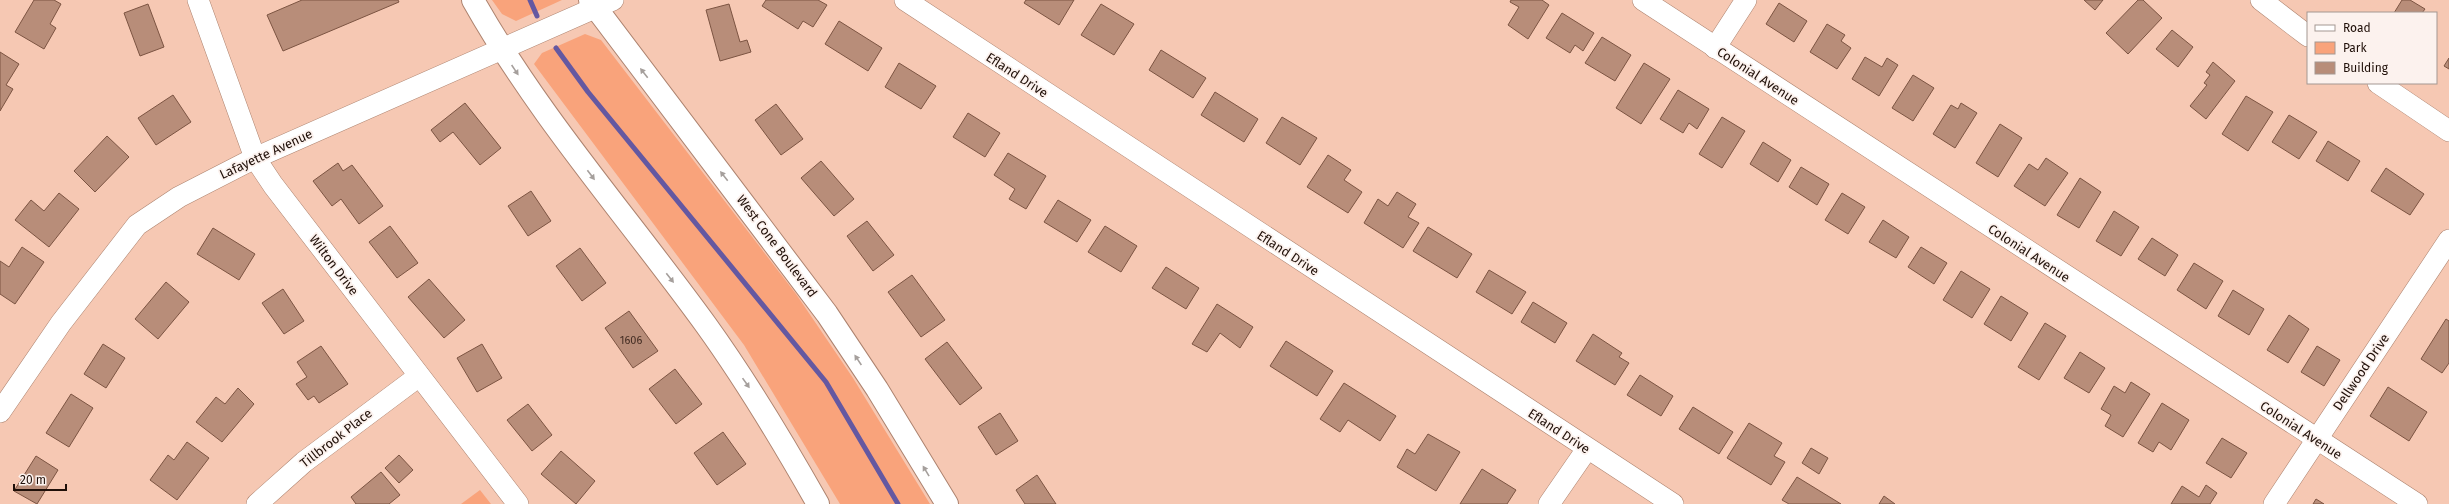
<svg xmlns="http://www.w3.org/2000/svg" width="2449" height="504" viewBox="0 0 2449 504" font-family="'Fira Sans',sans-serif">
  <rect width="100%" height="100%" fill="#f6c8b3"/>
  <g fill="#f9a37b">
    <path d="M492,0H562L516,21L502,14Z"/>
    <path d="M585,34L601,40L796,294L853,378L930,504H840L744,345L534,64L542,53Z"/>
    <path d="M480,490L491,504H461Z"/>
  </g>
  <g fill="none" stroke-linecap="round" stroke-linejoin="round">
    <g stroke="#6458a1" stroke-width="5">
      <path d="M530,0L537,16"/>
      <path d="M556,48L588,92L826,382L898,504"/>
    </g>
  </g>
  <g fill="#b88d79" stroke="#7c5442">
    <path d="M34,0H54L61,4L50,24L56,28L44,49L15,32Z"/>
    <path d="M302,0H398L399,2L283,51L267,15Z"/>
    <path d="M766,0H818L827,5L813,27L803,21L798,29L762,6Z"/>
    <path d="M1026,0H1074L1059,25L1024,3Z"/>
    <path d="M1511,0H1542L1549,5L1528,39L1508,25L1519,7L1510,2Z"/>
    <path d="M2084,0H2103L2095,10Z"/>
    <path d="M2138,0H2143L2162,18L2128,54L2106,33Z"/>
    <path d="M2402,0H2410L2425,9L2422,13H2394Z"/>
    <path d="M1779,3L1807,21L1794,42L1766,24Z"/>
    <path d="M148,4L164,47L140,56L124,13Z"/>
    <path d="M729,4L740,42L747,40L751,52L720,61L706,10Z"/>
    <path d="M1101,4L1134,24L1114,55L1081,35Z"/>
    <path d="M1562,13L1594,33L1583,51L1575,45L1570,53L1546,38Z"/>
    <path d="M839,21L882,48L868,71L825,44Z"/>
    <path d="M1827,24L1845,35L1841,41L1851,48L1837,69L1810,52Z"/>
    <path d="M2172,30L2193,47L2178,67L2156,49Z"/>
    <path d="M1602,37L1631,55L1615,81L1585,63Z"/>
    <path d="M1161,50L1206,78L1193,98L1149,70Z"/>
    <path d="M0,52L19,64L6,85L13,89L0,111Z"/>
    <path d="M1865,57L1882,67L1887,58L1898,65L1879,96L1852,79Z"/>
    <path d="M2449,58V69L2444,66Z"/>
    <path d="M2213,62L2235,81L2206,119L2190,106L2207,85L2204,83L2210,75L2206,72Z"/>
    <path d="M899,63L936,86L921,109L885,87Z"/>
    <path d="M1644,63L1670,79L1641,124L1616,108Z"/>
    <path d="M1913,75L1934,88L1913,121L1892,108Z"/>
    <path d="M1678,90L1709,109L1697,129L1689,123L1683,133L1660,119Z"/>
    <path d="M1215,92L1258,119L1244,142L1201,115Z"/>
    <path d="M173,95L191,122L156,145L138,118Z"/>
    <path d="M2246,96L2273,112L2248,151L2222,134Z"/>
    <path d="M465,103L501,148L480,165L453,132L440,142L431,130Z"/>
    <path d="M1961,103L1977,113L1955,148L1933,134L1951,105L1958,109Z"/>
    <path d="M776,104L803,139L781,155L755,120Z"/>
    <path d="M968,113L1000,133L985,157L953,137Z"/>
    <path d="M2289,115L2317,132L2299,159L2272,142Z"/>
    <path d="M1282,117L1317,138L1300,165L1266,143Z"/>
    <path d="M1722,117L1745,131L1722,168L1699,154Z"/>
    <path d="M2000,124L2022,138L1998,177L1976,163Z"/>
    <path d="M107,136L129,157L95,192L74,171Z"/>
    <path d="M2328,141L2360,161L2348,181L2316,161Z"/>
    <path d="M1763,142L1791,160L1778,182L1750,164Z"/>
    <path d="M1008,153L1046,176L1026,209L1009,199L1015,189L994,175Z"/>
    <path d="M1328,155L1351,170L1344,180L1362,192L1348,213L1307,187Z"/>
    <path d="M2046,158L2068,173L2045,206L2014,186L2029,164L2038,170Z"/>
    <path d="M821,161L854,199L834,216L801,178Z"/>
    <path d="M338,163L343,171L352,165L383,206L359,224L341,199L332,206L313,181Z"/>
    <path d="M1801,167L1829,184L1817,205L1789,187Z"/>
    <path d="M2386,168L2424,194L2410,215L2371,191Z"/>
    <path d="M2080,178L2101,192L2079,228L2057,215Z"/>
    <path d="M531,191L551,221L528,236L508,206Z"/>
    <path d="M1397,192L1416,204L1408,217L1419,223L1403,248L1364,223L1378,199L1388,206Z"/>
    <path d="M59,193L79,209L49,247L15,220L31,200L44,211Z"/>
    <path d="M1842,193L1865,207L1848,234L1825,220Z"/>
    <path d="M1058,200L1091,220L1077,242L1044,222Z"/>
    <path d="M2114,211L2139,227L2121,256L2096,241Z"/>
    <path d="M1883,220L1909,237L1896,258L1869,242Z"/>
    <path d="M867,221L894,255L873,271L847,236Z"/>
    <path d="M390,226L418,263L397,278L369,242Z"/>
    <path d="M1105,226L1137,246L1121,272L1088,252Z"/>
    <path d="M1428,227L1472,254L1457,278L1413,251Z"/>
    <path d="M213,228L255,254L239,280L197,254Z"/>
    <path d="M2152,238L2178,255L2165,276L2138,259Z"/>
    <path d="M22,247L44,262L15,304L0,294V261L9,267Z"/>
    <path d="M1921,247L1947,263L1934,284L1908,267Z"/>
    <path d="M580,248L606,283L582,301L556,266Z"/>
    <path d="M2194,263L2223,281L2206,309L2177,290Z"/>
    <path d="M1166,267L1199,288L1186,309L1152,288Z"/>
    <path d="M1489,270L1526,292L1512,314L1476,292Z"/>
    <path d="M1961,271L1990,289L1972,318L1943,300Z"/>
    <path d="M912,275L945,320L921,337L888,292Z"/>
    <path d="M429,279L465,320L444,338L408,297Z"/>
    <path d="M166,282L189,302L158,339L135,319Z"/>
    <path d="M283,289L304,321L284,334L262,303Z"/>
    <path d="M2233,290L2264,309L2249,335L2218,316Z"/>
    <path d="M2001,296L2028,313L2011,341L1984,324Z"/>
    <path d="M1533,302L1567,323L1555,343L1521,322Z"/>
    <path d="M1217,304L1253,327L1240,348L1220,333L1207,352L1192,344Z"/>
    <path d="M629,311L658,351L633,368L605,328Z"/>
    <path d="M2289,315L2309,329L2288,363L2267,350Z"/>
    <path d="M2446,319L2449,321V363L2442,373L2421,359Z"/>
    <path d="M2045,323L2066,336L2039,380L2018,367Z"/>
    <path d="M1593,334L1622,353L1619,357L1629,363L1615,385L1576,361Z"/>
    <path d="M1286,341L1333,371L1317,396L1270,366Z"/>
    <path d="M947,342L982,388L960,405L925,359Z"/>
    <path d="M103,344L125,358L106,388L84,374Z"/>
    <path d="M482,344L502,378L477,392L457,358Z"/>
    <path d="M321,346L348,384L319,403L314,396L308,400L296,384L307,377L297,362Z"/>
    <path d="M2317,346L2340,360L2324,386L2301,372Z"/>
    <path d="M2080,352L2105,368L2089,393L2064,378Z"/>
    <path d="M675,369L702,404L676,424L649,389Z"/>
    <path d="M1640,375L1673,396L1661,416L1627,395Z"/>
    <path d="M2131,382L2150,394L2123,437L2105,426L2111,415L2101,409L2114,386L2125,393Z"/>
    <path d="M1344,383L1396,416L1380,441L1348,420L1340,432L1320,419Z"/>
    <path d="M2388,387L2427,412L2409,441L2370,416Z"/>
    <path d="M238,388L254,404L222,442L196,422L216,397L225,404Z"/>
    <path d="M71,394L93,408L69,447L46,433Z"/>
    <path d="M2162,403L2189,420L2171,450L2159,442L2153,452L2138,443Z"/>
    <path d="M528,404L552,435L532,451L507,420Z"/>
    <path d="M1693,407L1733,432L1719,454L1679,429Z"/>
    <path d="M1000,413L1018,441L996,455L978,427Z"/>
    <path d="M1749,423L1782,443L1774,456L1785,462L1771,485L1727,458Z"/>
    <path d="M723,432L746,464L717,485L694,453Z"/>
    <path d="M1428,434L1460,452L1436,491L1397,467L1407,449L1415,454Z"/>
    <path d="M2222,438L2247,453L2231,478L2206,463Z"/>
    <path d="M187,442L209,458L177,500L150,480L168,455L174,460Z"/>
    <path d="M1811,448L1828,458L1819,474L1802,463Z"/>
    <path d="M561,451L595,481L576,504L541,474Z"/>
    <path d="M399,455L413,470L399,483L385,468Z"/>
    <path d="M36,456L58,470L37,504L14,491Z"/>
    <path d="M1482,469L1516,490L1507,504H1460Z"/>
    <path d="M381,472L400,495L389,504H356L351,497Z"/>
    <path d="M1037,475L1056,504H1025L1016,490Z"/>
    <path d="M1797,477L1841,504H1789L1782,500Z"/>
    <path d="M2206,485L2217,493L2210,504H2171L2182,486L2199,497Z"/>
    <path d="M1884,496L1895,504H1879Z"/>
    <path d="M2316,499L2324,504H2313Z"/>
  </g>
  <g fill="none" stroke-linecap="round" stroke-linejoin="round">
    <defs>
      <g id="street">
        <path d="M198,0L255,158L273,185L518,504"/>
        <path d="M905,0L1673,504"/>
        <path d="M1643,0L2417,504"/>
        <path d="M2261,0L2308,36"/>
        <path d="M1715,48L1746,0"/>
        <path d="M2378,83L2449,131"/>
        <path d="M0,412L61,323L137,225L179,197L255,158L613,0"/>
        <path d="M257,504L304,462L419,376"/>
        <path d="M1549,504L1587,449"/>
        <path d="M2274,504L2449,240"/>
      </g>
      <g id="primary">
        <path d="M473,0C539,117 627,216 706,325C747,382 783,442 818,504"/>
        <path d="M590,0L827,314L877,389L947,504"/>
      </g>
    </defs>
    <use href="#street" stroke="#ad836f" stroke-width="22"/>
    <use href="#primary" stroke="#ad836f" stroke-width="24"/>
    <use href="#street" stroke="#fff" stroke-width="21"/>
    <use href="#primary" stroke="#fff" stroke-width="22"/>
  </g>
  <defs><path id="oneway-solid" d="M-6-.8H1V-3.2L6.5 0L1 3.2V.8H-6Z"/></defs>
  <g fill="#a59f9c">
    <use href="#oneway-solid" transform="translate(515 70) rotate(56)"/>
    <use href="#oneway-solid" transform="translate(644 73) rotate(-128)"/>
    <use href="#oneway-solid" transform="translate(591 175) rotate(53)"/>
    <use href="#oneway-solid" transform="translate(724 176) rotate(-128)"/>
    <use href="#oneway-solid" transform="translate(670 278) rotate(52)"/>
    <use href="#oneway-solid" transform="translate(858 360) rotate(-124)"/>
    <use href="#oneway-solid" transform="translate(746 383) rotate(55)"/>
    <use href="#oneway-solid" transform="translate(926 471) rotate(-121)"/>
  </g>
  <g text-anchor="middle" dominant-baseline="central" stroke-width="3.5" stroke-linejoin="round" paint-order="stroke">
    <g font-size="11" fill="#452e24">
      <text x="631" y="340">1606</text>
    </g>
    <g font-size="13" fill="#1f0f08" stroke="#fcf2ee">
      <text transform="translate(1017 75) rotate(33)">Efland Drive</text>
      <text transform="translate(1758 76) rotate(33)">Colonial Avenue</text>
      <text transform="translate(266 154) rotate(-25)">Lafayette Avenue</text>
      <text transform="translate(777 246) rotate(53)">West Cone Boulevard</text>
      <text transform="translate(1288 253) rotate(33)">Efland Drive</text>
      <text transform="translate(2029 253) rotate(33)">Colonial Avenue</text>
      <text transform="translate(334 265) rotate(53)">Wilton Drive</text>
      <text transform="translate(2361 372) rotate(-56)">Dellwood Drive</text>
      <text transform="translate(2301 430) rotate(33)">Colonial Avenue</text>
      <text transform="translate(1559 431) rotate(33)">Efland Drive</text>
      <text transform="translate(336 438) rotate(-38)">Tillbrook Place</text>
    </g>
  </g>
  <rect x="2307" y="12" width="130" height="72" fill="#fcf2ee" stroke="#a49792"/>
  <rect x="2315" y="25" width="20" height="6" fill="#ffffff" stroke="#a49792"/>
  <text x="2343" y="32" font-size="12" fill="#1f0f08">Road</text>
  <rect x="2315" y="42" width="20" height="12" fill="#f9a37b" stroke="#a49792"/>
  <text x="2343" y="52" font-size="12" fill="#1f0f08">Park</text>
  <rect x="2315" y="62" width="20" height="12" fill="#b88d79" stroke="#a49792"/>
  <text x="2343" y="72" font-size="12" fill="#1f0f08">Building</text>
  <path d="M14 484v6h52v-6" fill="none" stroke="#1f0f08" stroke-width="2"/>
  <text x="20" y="484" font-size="12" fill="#1f0f08" stroke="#fcf2ee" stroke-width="3" paint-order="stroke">20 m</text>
</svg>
